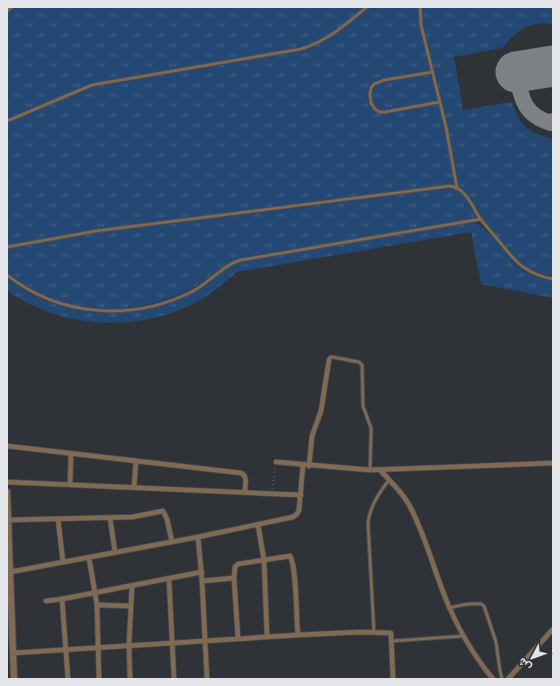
<svg xmlns="http://www.w3.org/2000/svg" width="560" height="686" viewBox="0 0 560 686" font-family="Jost,Vazirmatn,sans-serif">
  <defs>
    <pattern id="grass-tufts" width="24" height="20" patternUnits="userSpaceOnUse"><rect width="24" height="20" fill="#234874"/><path d="M3 7l-1-3M5 7V3M7 7l1-3M15 17l-1-3M17 17v-4M19 17l1-3" fill="none" stroke="#436288"/></pattern>
  </defs>
  <rect width="100%" height="100%" fill="#2f3338"/>
  <g fill="url(#grass-tufts)">
    <path d="M16,7H365C341,27 325,41 295,49L91,84L7,119V14Z"/>
    <path d="M369,7H418L419,25L430,71C419,73 383,76 375,81C368,85 366,95 369,103C371,110 378,114 386,114L439,104L445,127L455,185H442C373,194 304,204 235,212C159,221 82,229 7,246V123L75,93L92,87L302,51C328,41 348,25 369,7Z"/>
    <path d="M422,7H553V25C531,18 515,32 502,48L454,57L463,110L512,102C520,127 528,133 553,139V276L532,271L519,262L482,218L458,185L447,127L422,24Z"/>
    <path d="M431,74L438,101L385,111C369,108 367,91 380,82Z"/>
    <path d="M442,188C463,187 466,199 475,214V217L471,219L270,254C264,252 260,254 255,255C248,256 241,258 234,261C220,267 209,278 196,286C185,293 172,297 159,301C104,319 52,307 7,272V248L79,235L313,206Z"/>
    <path d="M475,223C485,224 507,256 516,265C526,274 540,279 553,281V298L481,284L471,232L237,272C224,283 211,295 195,303C137,333 60,329 7,290V278C59,320 135,323 193,293C211,284 223,268 241,261L458,224Z"/>
  </g>
  <g fill="none" stroke-linecap="round" stroke-linejoin="round">
    <path stroke="#7e8186" stroke-width="16" d="M516,72C521,97 523,115 551,123L553,121"/>
    <path stroke="#7e8186" stroke-width="41" d="M516,72L553,66"/>
    <defs>
      <g id="service">
        <path d="M420,7L421,25L446,127L457,188"/>
        <path d="M7,11L12,7"/>
        <path d="M433,72L384,80L374,84L371,88L370,94L371,103L375,109L380,112H385L440,102"/>
        <path d="M7,121L92,85L301,49C329,40 345,25 367,7"/>
        <path d="M7,247L96,231L450,186C465,188 472,205 479,217C485,225 492,233 499,241C515,262 526,274 553,279"/>
        <path d="M7,275C60,317 133,322 193,291C210,282 223,265 241,260L481,219"/>
        <path d="M329,360L330,357H332L359,362L362,365L363,406L371,428V435L370,470"/>
        <path d="M450,608C460,605 471,603 481,604L484,606L496,642L500,671L502,679"/>
        <path d="M374,632L368,523C370,506 379,493 389,480"/>
        <path d="M392,641L464,636"/>
      </g>
      <g id="minor">
        <path d="M7,446L241,473C248,476 245,485 245,491"/>
        <path d="M276,462L370,470L553,463"/>
        <path d="M309,466L312,436L321,411L329,360"/>
        <path d="M380,470C390,481 401,491 408,503C424,531 433,567 445,597C456,625 474,656 493,679"/>
        <path d="M7,482L301,495"/>
        <path d="M70,484L71,454"/>
        <path d="M134,487L136,461"/>
        <path d="M110,518L115,552"/>
        <path d="M58,519L63,562"/>
        <path d="M8,520L132,517L163,511L167,519L172,542"/>
        <path d="M258,525L264,560L267,636"/>
        <path d="M198,537L202,581L207,679"/>
        <path d="M89,558L97,605L99,679"/>
        <path d="M10,572L198,537L293,517L297,514L299,510L303,465"/>
        <path d="M169,579L174,679"/>
        <path d="M202,581L234,578"/>
        <path d="M62,599L68,679"/>
        <path d="M46,601L62,599L202,572"/>
        <path d="M97,605L131,606"/>
        <path d="M298,635L360,632L391,633L393,679"/>
        <path d="M13,653L298,635C296,619 297,568 290,556L238,564L235,567L234,578L238,638"/>
        <path d="M130,679L129,645L132,586"/>
        <path d="M508,679L553,629"/>
      </g>
      <path id="tertiary" d="M7,492L14,679"/>
    </defs>
    <use href="#service" stroke="#4c4f54" stroke-width="4.5"/>
    <use href="#minor" stroke="#4c4f54" stroke-width="6"/>
    <use href="#tertiary" stroke="#4c4f54" stroke-width="8"/>
    <path stroke="#73777b" stroke-width="1" stroke-dasharray="1 3" stroke-linecap="butt" d="M272,489L275,467"/>
    <use href="#service" stroke="#806a54" stroke-width="2.5"/>
    <use href="#minor" stroke="#806a54" stroke-width="4.5"/>
    <use href="#tertiary" stroke="#806a54" stroke-width="6"/>
  </g>
  <rect width="560" height="686" fill="none" stroke="#e3e5e9" stroke-width="16"/>
  <g transform="translate(532 658) rotate(229)" stroke="#2f3338" stroke-width="3" paint-order="stroke">
  <path d="M0-3L7 15L0 10L-7 15Z" fill="#e3e5e9"/>
  <text y="-6" font-size="11" font-weight="bold" text-anchor="middle" fill="#e3e5e9">ش</text>
  </g>
</svg>
